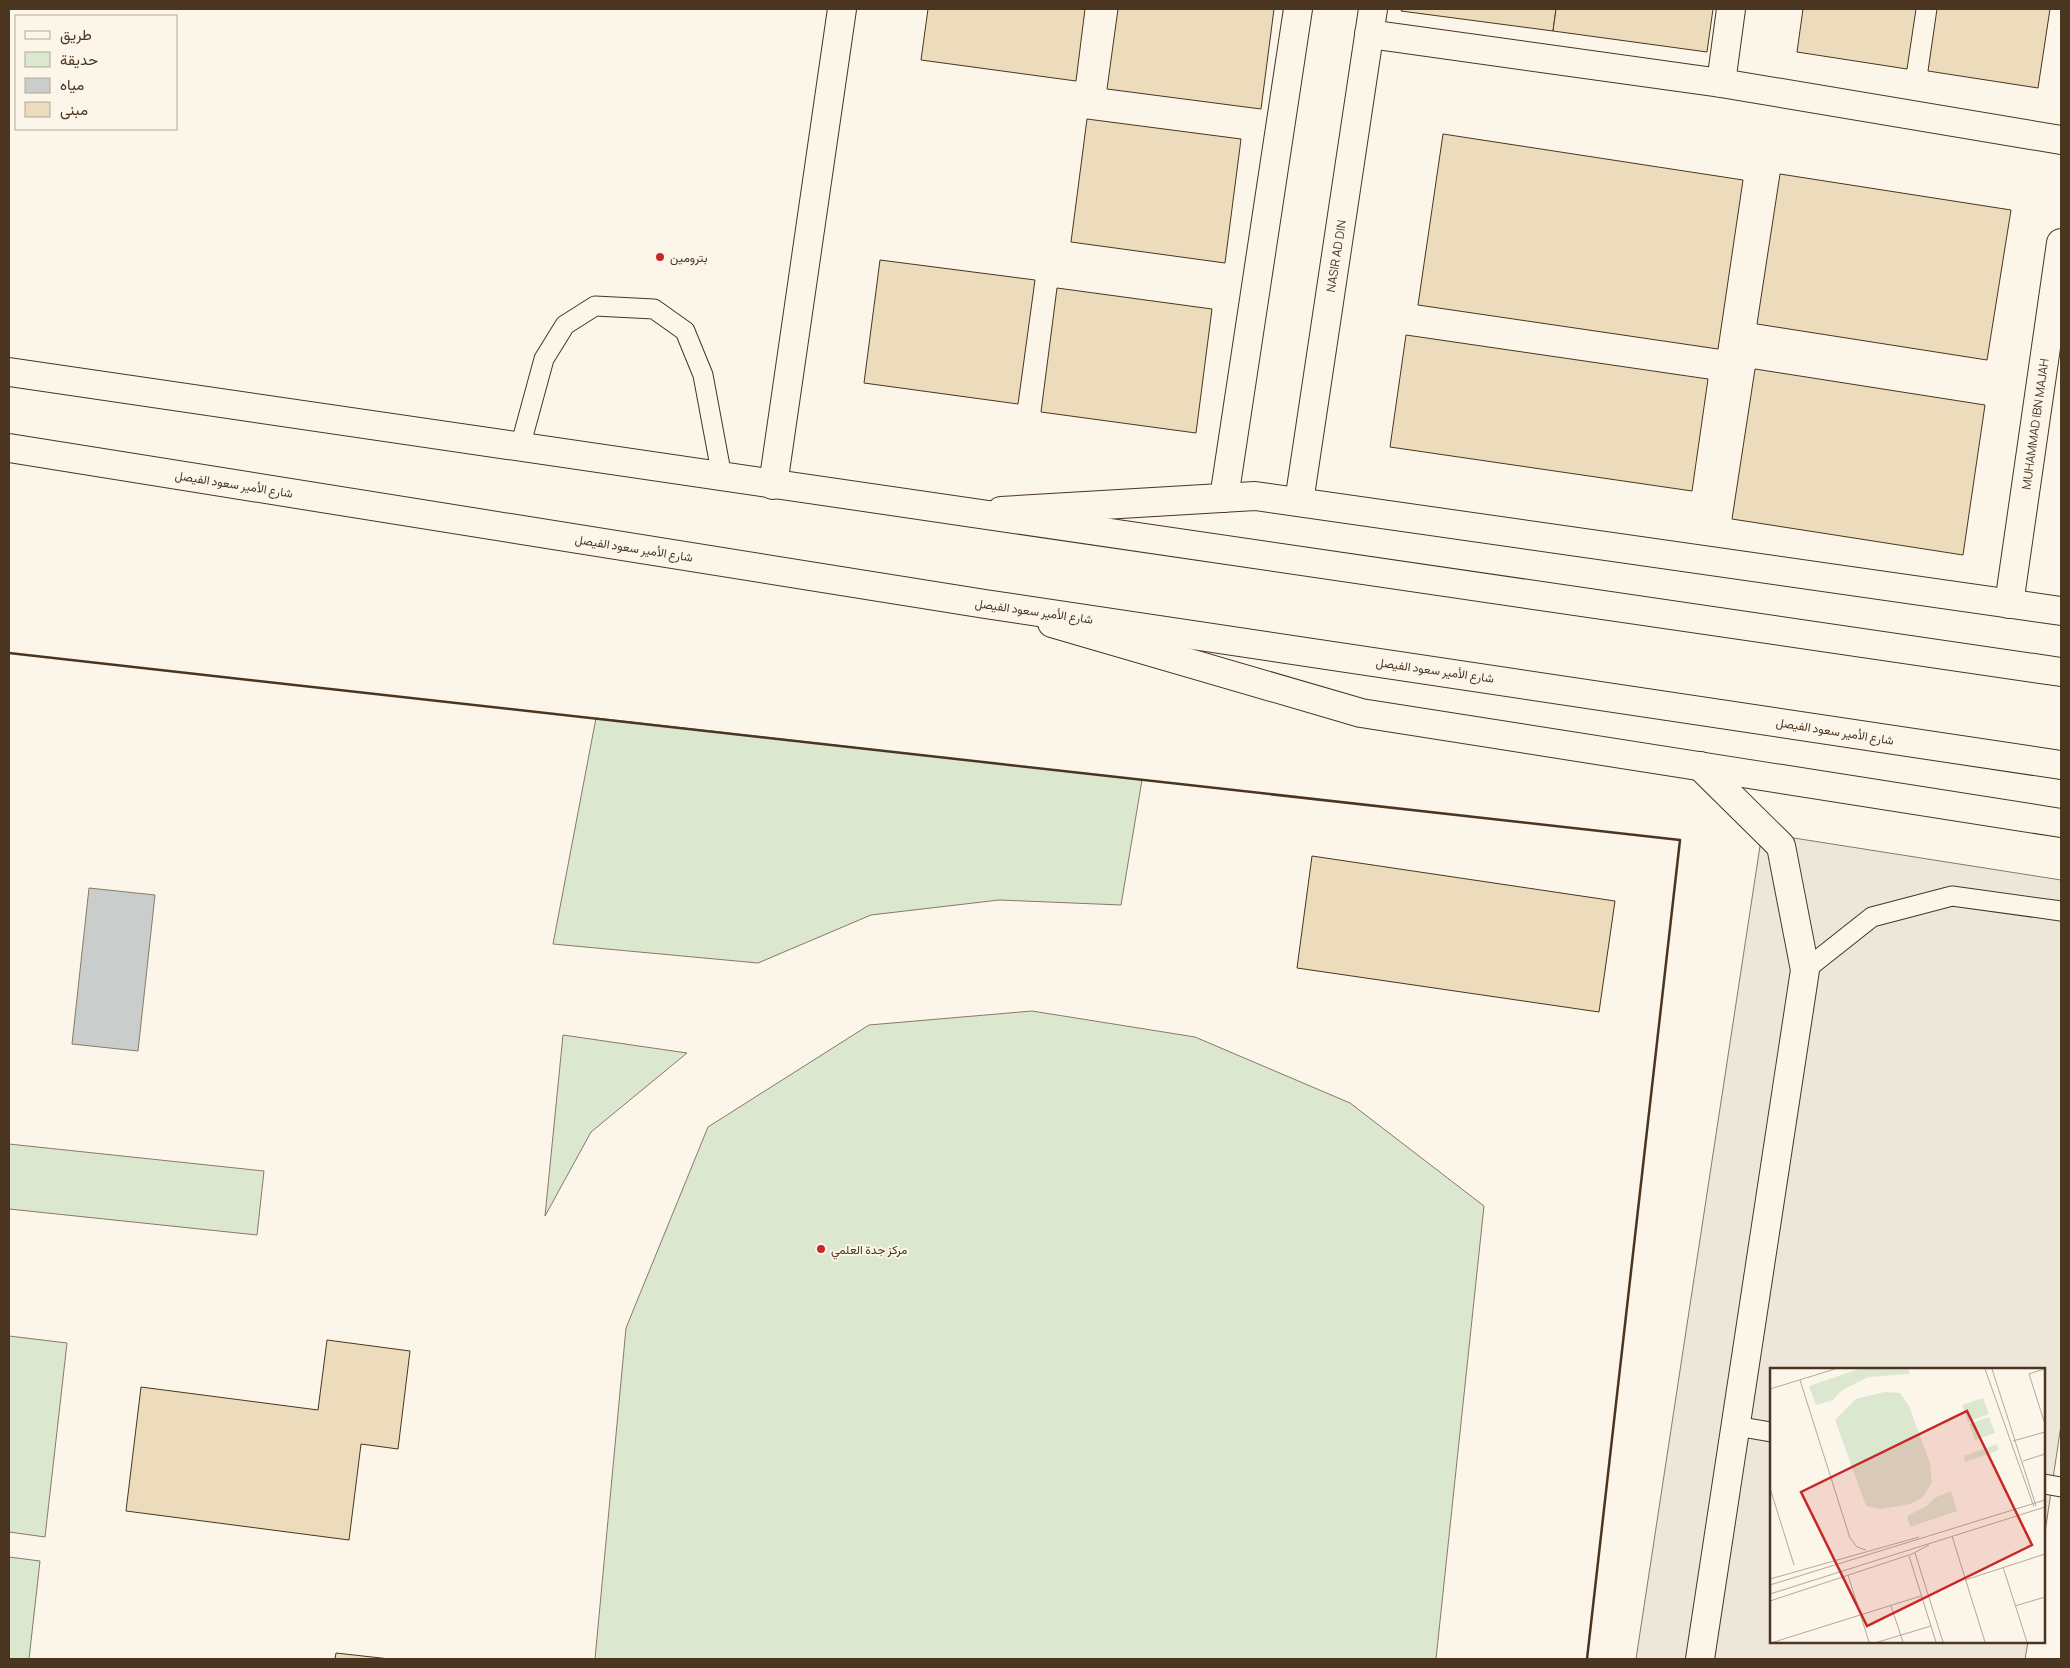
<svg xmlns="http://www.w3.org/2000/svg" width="2070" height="1668" viewBox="0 0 2070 1668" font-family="Manrope,Vazirmatn,sans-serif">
  <rect width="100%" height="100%" fill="#fbf6e9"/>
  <g fill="#dce7d0" stroke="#887966">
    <path d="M596,718L1142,780L1121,905L999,900L871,915L758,963L553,944Z"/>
    <path d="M1032,1011L1195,1037L1350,1103L1484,1206L1436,1659H595L626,1328L708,1127L869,1025Z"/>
    <path d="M563,1035L687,1053L591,1132L545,1216Z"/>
    <path d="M9,1144L264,1171L257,1235L9,1209Z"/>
    <path d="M9,1336L67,1343L45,1537L9,1532Z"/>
    <path d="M9,1557L40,1561L29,1659H9Z"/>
  </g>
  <path fill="#ede7d9" stroke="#887966" d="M1762,833L2061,880V1425L2044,1539V1369H1771V1642H2028L2025,1659H1636Z"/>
  <path fill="#c9cecd" stroke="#887966" d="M89,888L155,895L138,1051L72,1044Z"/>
  <g fill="#ecdcbc" stroke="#4a3520">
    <path d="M928,9H1085L1076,81L921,60Z"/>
    <path d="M1118,9H1274L1261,109L1107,89Z"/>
    <path d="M1402,9H1556L1553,31L1401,11Z"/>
    <path d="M1556,9H1713L1707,52L1553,31Z"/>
    <path d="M1803,9H1916L1907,69L1797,52Z"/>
    <path d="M1937,9H2050L2038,88L1928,71Z"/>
    <path d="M1087,119L1241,139L1225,263L1071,242Z"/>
    <path d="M1443,134L1743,180L1718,349L1418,305Z"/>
    <path d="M1780,174L2011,210L1987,360L1757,324Z"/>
    <path d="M880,260L1035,280L1018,404L864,383Z"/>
    <path d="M1057,288L1212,309L1196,433L1041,412Z"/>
    <path d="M1406,335L1708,379L1692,491L1390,447Z"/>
    <path d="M1755,369L1985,405L1963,555L1732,519Z"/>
    <path d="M1312,856L1615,901L1599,1012L1297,968Z"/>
    <path d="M327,1340L410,1351L398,1449L361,1444L349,1540L126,1511L141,1387L318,1410Z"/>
    <path d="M336,1653L390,1659H335Z"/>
  </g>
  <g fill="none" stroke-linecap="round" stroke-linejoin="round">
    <defs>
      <g id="lane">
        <path d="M520,447L544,359L565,325L595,306L654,309L685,331L703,375L722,477"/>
        <path d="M1805,970L1872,917L1952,896L2061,911"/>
        <path d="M1736,1426L1771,1432"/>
        <path d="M2044,1484L2061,1487"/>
      </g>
      <g id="street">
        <path d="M1369,34L1721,83L2061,140"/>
        <path d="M1721,83L1731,9"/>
        <path d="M773,485L842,9"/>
        <path d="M1224,498L1298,9"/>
        <path d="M1299,502L1373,9"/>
        <path d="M2009,604L2061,243"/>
        <path d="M1700,1659L1805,970L1781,846L1700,766"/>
      </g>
      <g id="secondary">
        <path d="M1001,511L1255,496L2061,611"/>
        <path d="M1052,623L1361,713L2061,823"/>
      </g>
      <g id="primary">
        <path d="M9,372L2061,672"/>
        <path d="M9,448L985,604L2061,765"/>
      </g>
    </defs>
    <use href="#lane" stroke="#4a3520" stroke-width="21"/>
    <use href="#street" stroke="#4a3520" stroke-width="30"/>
    <use href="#secondary" stroke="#4a3520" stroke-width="30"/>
    <use href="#primary" stroke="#4a3520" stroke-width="30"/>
    <use href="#lane" stroke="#fbf6e9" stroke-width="19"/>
    <use href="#street" stroke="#fbf6e9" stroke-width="28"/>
    <use href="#secondary" stroke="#fbf6e9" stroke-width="28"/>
    <use href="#primary" stroke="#fbf6e9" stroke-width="28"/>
    <path stroke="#4a3520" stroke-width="2.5" d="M9,653L1680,840L1587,1659"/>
  </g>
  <g fill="#c62828" stroke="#fbf6e9" stroke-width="2">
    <circle cx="660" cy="257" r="5"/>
    <circle cx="821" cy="1249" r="5"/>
  </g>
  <g text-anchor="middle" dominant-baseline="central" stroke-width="4" stroke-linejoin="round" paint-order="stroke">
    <g font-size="12" fill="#4a3520" stroke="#fbf6e9">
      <text transform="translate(1336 256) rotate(-81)">NASIR AD DIN</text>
      <text transform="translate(2035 424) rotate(-82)">MUHAMMAD IBN MAJAH</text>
      <text transform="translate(234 484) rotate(9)">شارع الأمير سعود الفيصل</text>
      <text transform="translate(634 548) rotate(9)">شارع الأمير سعود الفيصل</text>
      <text transform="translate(1034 611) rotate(8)">شارع الأمير سعود الفيصل</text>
      <text transform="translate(1435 670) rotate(8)">شارع الأمير سعود الفيصل</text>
      <text transform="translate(1835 731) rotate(9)">شارع الأمير سعود الفيصل</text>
    </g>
    <g font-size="12" fill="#4a3520" stroke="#fbf6e9" text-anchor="start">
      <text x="670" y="257">بترومين</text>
      <text x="831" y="1249">مركز جدة العلمي</text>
    </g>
  </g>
  <g transform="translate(1770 1368)">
    <rect width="275" height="275" fill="#fbf6e9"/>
    <path d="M89,1H138L140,6L98,9L71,23L63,32L46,37L39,18ZM115,24L130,25L139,38L160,95L162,115L153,129L140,136L111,141L96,138L65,52L86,31ZM213,30L219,46L198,54L192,37ZM219,49L225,65L205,72L199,56ZM227,76L229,82L195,94L194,88ZM181,123L187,143L140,159L137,148L157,138L164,130Z" fill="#dce7d0"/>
    <path fill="none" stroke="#b4a999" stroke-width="1" d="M215,1L264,139M222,1L266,138M274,1L259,6L275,56M30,12L80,170L87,179L96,182M0,21L65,1M243,73L275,64M253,93L275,86M0,120L24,197M182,168L215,274M145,185L173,274M139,188L166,274M233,199L257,274M78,207L99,274M0,211L149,169M195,212L275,186M0,217L275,132M0,226L275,139M0,233L142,186L159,177M121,238L133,274M245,238L275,229M4,274L151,228M108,274L161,258"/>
    <path fill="#c62828" fill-opacity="0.15" stroke="#c62828" stroke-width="2.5" d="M197,43L262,177L97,258L31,124Z"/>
    <rect width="275" height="275" fill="none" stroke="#4a3520" stroke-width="2.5"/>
  </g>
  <rect width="2070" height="1668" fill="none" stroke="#4a3520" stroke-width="20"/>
  <rect x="15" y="15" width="162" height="115" fill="#fbf6e9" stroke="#b4a999"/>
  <rect x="25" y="31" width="25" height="8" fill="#fbf6e9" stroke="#b4a999"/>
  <text x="60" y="40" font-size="15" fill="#4a3520">طريق</text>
  <rect x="25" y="52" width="25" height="15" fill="#dce7d0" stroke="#b4a999"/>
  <text x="60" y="65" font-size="15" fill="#4a3520">حديقة</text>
  <rect x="25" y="78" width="25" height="15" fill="#c9cecd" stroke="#b4a999"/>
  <text x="60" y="90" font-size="15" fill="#4a3520">مياه</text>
  <rect x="25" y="102" width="25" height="15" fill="#ecdcbc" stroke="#b4a999"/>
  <text x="60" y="115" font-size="15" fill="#4a3520">مبنى</text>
</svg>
